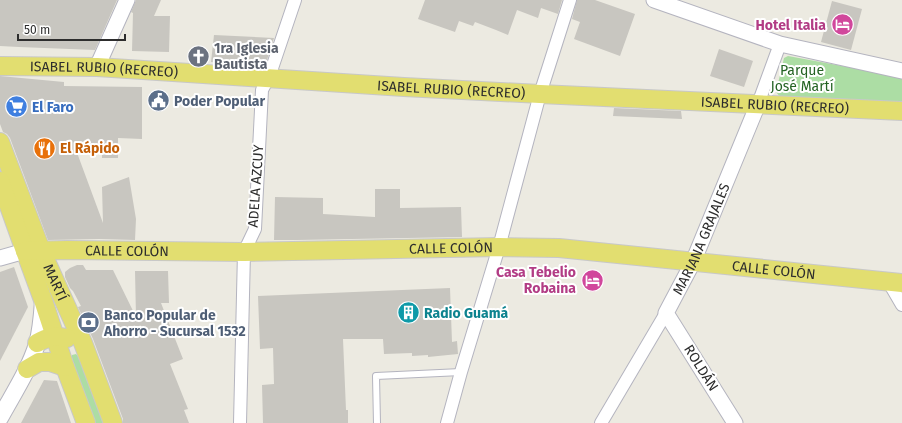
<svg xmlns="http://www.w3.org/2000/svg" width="902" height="423" viewBox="0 0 902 423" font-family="'Fira Sans',sans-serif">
  <rect width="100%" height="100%" fill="#eceae1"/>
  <g fill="#acdda4">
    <path d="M788,56L902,77V102L780,97L776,92L784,58Z"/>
    <path d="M76,354L79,357L104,423H94L70,359L72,355Z"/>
  </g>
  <g fill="#c8c6c0">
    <path d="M0,0H117L95,50L19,47L0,46Z"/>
    <path d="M136,0H161L154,16H170L169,52L132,51L133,13L131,12Z"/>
    <path d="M425,0H562L558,14L541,8L538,18L517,10L508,35L496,30L475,22L473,26L459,21L455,32L418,19Z"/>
    <path d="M577,0H595L635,14L620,56L574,39L580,22L572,19Z"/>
    <path d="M832,1L862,9L851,50L821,42Z"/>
    <path d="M214,35L274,38L265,66L211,62Z"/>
    <path d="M719,49L753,61L744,87L710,76Z"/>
    <path d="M0,76L64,82V86L142,87V139L118,138V158H102V151L76,150L103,223L102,187L129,177L136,219L135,240L99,239L48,240L10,138L7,134L3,132L0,124Z"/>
    <path d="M614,108L681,111L682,119L613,116Z"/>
    <path d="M375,189H400V208L461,207L462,237L297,240H274L275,197L323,198V214L375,217Z"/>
    <path d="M77,265H83L86,270H113L136,317L135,271H168L169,303H161L183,359L170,364L188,409L184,410L189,423H123V419L93,339L78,307L81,306L73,291L70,288L65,277V272L70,268Z"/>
    <path d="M14,267L28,307L0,361V272Z"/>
    <path d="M450,288L452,342L457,341L458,354L428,357V355L412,356V353L384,354L383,339H343L346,410H348V423H263L262,385L274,384L273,348L260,349L258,296Z"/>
    <path d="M44,380L57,381L71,423H21Z"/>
  </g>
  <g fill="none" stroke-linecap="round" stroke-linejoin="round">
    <defs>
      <path id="service" d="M377,423L376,376L461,372"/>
      <g id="minor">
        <path d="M758,104L780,44"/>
        <path d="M888,281L902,305"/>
        <path d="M240,423L244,252L255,229L262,90L269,77L295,0"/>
        <path d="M447,423L461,372L499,247L540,94L570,0"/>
        <path d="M601,423L666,313"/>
      </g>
      <g id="tertiary">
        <path d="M654,0L780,44L902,71"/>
        <path d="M97,67L127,0"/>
        <path d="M0,258L25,251"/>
        <path id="s1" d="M735,423L666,313L693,262L758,104"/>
      </g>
      <path id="secondary" d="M0,418C13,394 29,370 37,344C41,330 42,315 43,301"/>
      <g id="primary">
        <path id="s2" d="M0,66L97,67L404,87L540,94L902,111"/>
        <path id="s3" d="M0,142L41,250L83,343L113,423"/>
        <path d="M0,181L25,251L43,300L65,367L86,423"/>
        <path id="s4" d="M25,251L67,250L244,252L499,247L559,248L902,283"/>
        <path d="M37,343C48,337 54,335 67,338"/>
        <path d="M27,369L39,362H50L65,367"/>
      </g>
    </defs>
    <use href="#service" stroke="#b4b4bf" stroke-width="8"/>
    <use href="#minor" stroke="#b4b4bf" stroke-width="14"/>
    <use href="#tertiary" stroke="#b4b4bf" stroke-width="17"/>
    <use href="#secondary" stroke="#b4b4bf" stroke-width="18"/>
    <use href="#primary" stroke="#c8c8c8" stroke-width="20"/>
    <use href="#service" stroke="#fff" stroke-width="6"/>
    <use href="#minor" stroke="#fff" stroke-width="12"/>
    <use href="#tertiary" stroke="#fff" stroke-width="15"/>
    <use href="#secondary" stroke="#fff" stroke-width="16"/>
    <use href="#primary" stroke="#e2de70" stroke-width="18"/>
  </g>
  <defs>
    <symbol id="hotel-disc" viewBox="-11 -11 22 22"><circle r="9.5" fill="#d1479c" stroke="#fff"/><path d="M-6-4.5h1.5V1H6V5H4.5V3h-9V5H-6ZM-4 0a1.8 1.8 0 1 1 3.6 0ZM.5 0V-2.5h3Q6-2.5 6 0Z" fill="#fff"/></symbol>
    <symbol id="church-disc" viewBox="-11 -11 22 22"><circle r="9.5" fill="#6b7280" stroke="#fff"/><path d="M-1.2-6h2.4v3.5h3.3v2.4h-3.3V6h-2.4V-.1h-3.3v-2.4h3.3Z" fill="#fff"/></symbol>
    <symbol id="civic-disc" viewBox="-11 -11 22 22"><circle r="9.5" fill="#5c6f8a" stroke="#fff"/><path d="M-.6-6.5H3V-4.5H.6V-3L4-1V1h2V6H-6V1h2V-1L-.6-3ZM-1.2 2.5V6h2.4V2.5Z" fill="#fff"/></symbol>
    <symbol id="supermarket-disc" viewBox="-11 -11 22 22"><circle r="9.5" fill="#3f7fe0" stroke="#fff"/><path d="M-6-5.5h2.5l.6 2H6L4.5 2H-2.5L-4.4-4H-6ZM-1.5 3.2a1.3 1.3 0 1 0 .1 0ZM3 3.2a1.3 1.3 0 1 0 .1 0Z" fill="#fff"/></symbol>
    <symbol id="restaurant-disc" viewBox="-11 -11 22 22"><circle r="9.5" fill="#e8710a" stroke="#fff"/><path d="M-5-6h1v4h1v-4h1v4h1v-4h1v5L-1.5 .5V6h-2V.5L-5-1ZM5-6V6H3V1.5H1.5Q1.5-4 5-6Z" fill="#fff"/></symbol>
    <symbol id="building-disc" viewBox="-11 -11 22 22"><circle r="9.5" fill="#0f9aa8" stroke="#fff"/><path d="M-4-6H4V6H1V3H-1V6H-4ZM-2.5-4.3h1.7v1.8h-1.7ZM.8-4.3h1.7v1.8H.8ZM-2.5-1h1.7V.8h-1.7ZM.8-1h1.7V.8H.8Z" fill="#fff"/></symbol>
    <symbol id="bank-disc" viewBox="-11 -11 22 22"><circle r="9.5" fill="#5c6f8a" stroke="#fff"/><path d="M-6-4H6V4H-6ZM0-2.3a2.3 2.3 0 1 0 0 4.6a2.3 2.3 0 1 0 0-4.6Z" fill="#fff"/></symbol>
  </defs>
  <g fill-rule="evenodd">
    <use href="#hotel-disc" x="830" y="12" width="25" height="25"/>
    <use href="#church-disc" x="186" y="44" width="25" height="25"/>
    <use href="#civic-disc" x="146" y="88" width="25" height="25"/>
    <use href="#supermarket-disc" x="4" y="94" width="25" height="25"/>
    <use href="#restaurant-disc" x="32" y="136" width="25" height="25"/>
    <use href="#hotel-disc" x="580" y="268" width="25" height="25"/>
    <use href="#building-disc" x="396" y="300" width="25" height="25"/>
    <use href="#bank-disc" x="76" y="310" width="25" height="25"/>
  </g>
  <g text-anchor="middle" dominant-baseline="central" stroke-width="4" stroke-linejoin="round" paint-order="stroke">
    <g font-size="14" font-weight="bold" fill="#b23c85" stroke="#fff" text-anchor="end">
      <text x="826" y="25">Hotel Italia</text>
      <text x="576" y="272">Casa Tebelio<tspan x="576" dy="16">Robaina</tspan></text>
    </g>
    <g font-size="14" font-weight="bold" fill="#5b616d" stroke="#fff" text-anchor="start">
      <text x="214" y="48">1ra Iglesia<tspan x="214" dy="16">Bautista</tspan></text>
    </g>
    <g font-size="14" fill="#2d2d2d" stroke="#fff">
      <text stroke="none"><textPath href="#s2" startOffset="104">ISABEL RUBIO (RECREO)</textPath></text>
      <text stroke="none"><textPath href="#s2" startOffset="452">ISABEL RUBIO (RECREO)</textPath></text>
      <text stroke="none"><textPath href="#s2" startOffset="776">ISABEL RUBIO (RECREO)</textPath></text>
      <text transform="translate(256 186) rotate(-86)">ADELA AZCUY</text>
      <text stroke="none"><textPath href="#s1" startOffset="212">MARIANA GRAJALES</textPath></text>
      <text stroke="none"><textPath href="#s4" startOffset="426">CALLE COLÓN</textPath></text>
      <text stroke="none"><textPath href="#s4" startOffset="102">CALLE COLÓN</textPath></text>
      <text stroke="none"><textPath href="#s4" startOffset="750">CALLE COLÓN</textPath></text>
      <text stroke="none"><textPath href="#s3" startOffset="151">MARTÍ</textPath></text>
      <text transform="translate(701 368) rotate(58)">ROLDÁN</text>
    </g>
    <g font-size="14" fill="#246323" stroke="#fff">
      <text x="802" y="70">Parque<tspan x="802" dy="16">José Martí</tspan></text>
    </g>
    <g font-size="14" font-weight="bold" fill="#4e5e75" stroke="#fff" text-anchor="start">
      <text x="174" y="101">Poder Popular</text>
      <text x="104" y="315">Banco Popular de<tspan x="104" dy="16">Ahorro - Sucursal 1532</tspan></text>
    </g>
    <g font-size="14" font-weight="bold" fill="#366cbe" stroke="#fff" text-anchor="start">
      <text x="32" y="107">El Faro</text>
    </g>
    <g font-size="14" font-weight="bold" fill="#c56008" stroke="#fff" text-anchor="start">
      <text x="60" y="148">El Rápido</text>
    </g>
    <g font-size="14" font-weight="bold" fill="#0d838f" stroke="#fff" text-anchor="start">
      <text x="424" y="313">Radio Guamá</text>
    </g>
  </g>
  <path d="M18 34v6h107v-6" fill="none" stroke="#2d2d2d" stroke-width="2"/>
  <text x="24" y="34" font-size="12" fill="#2d2d2d" stroke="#ffffff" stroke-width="3" paint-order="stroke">50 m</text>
</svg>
